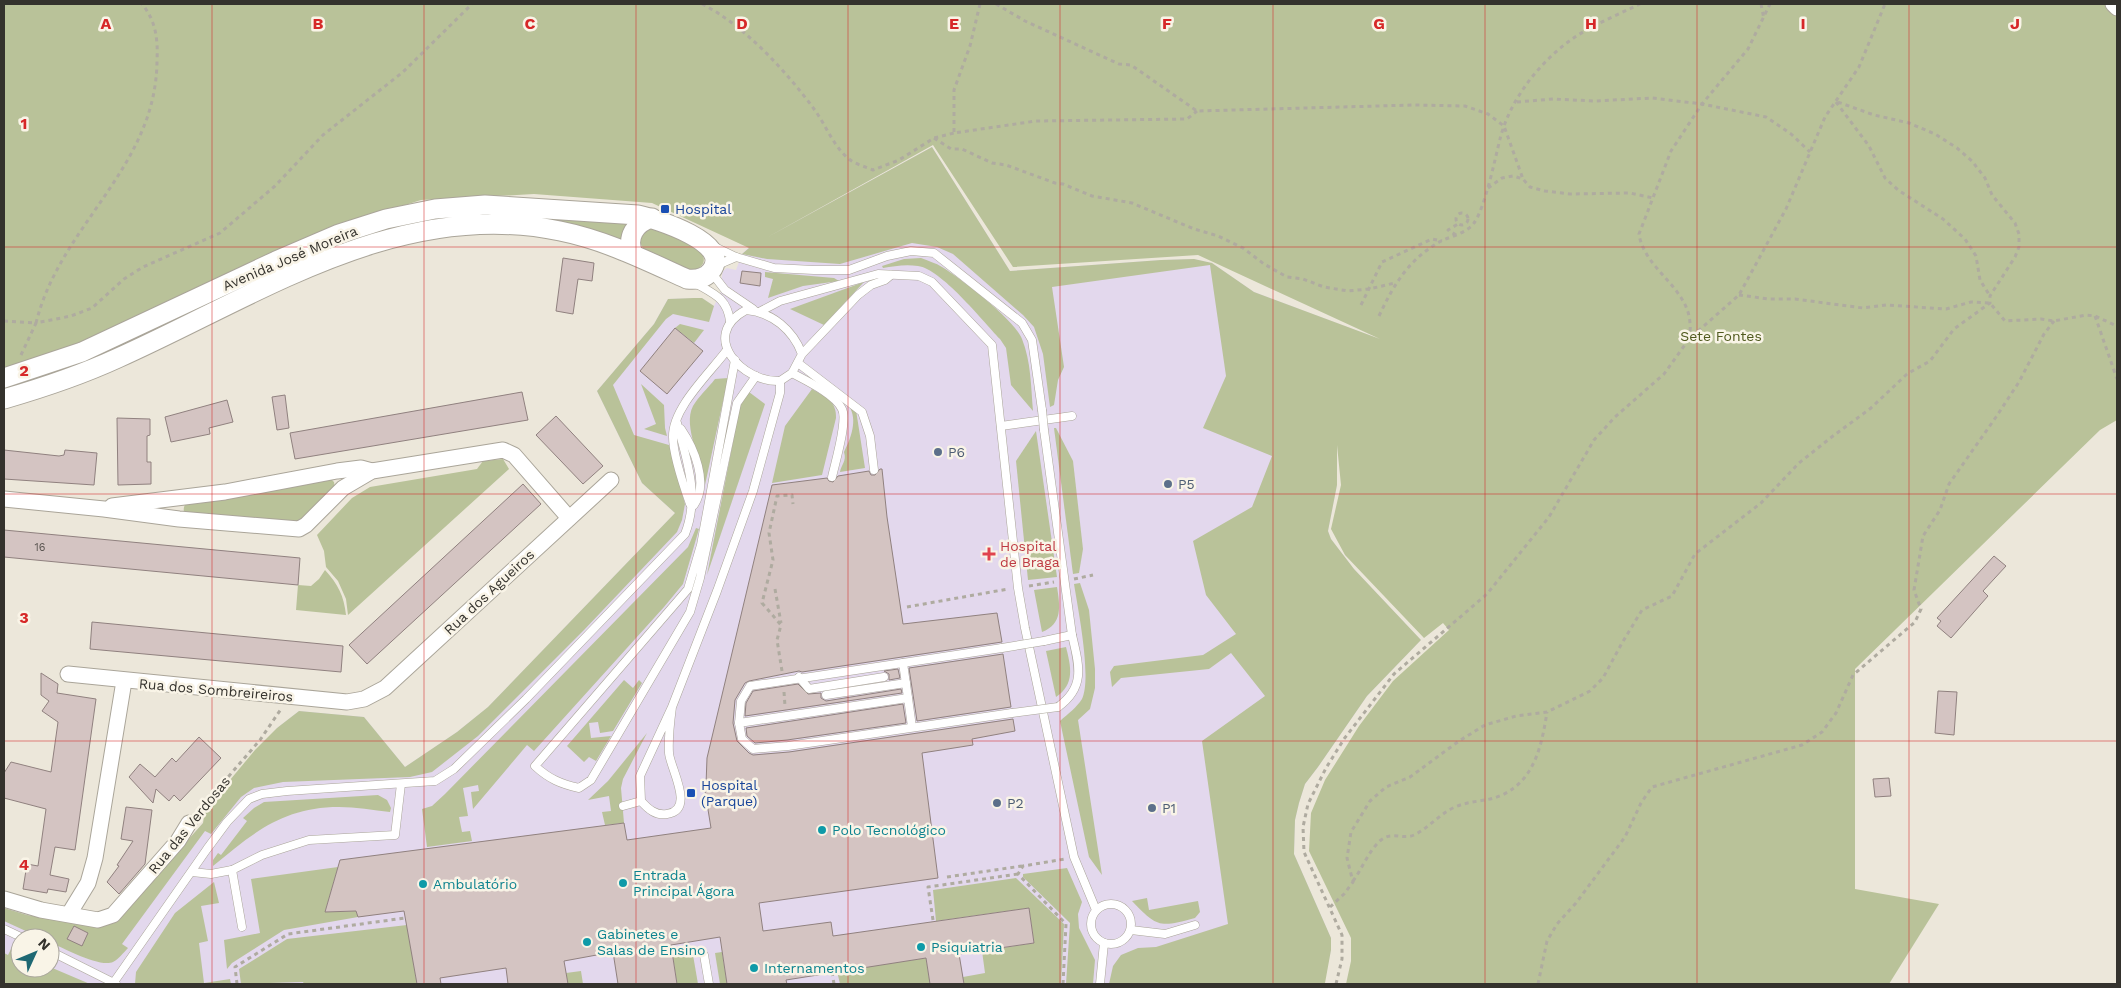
<svg xmlns="http://www.w3.org/2000/svg" width="2121" height="988" viewBox="0 0 2121 988" font-family="'Work Sans',sans-serif">
  <rect width="100%" height="100%" fill="#ece7da"/>
  <path fill="#e3d8ed" fill-rule="evenodd" d="M932,147L1010,271L1161,260L1194,259L1212,263L1254,292L1390,343L1337,436V485L1328,531L1331,539L1354,569L1421,640L1367,696L1318,767L1305,784L1299,803L1295,820L1294,854L1331,938V950L1324,984H4V908L27,915L79,924L98,926L114,923L260,759L277,728L299,711L364,717L405,767L457,732L488,707L675,513L642,483L597,391L654,324L668,299L702,298L714,306L724,285L721,280L723,271L727,268L736,270L742,254L748,248ZM20,938H50V968H20Z"/>
  <g fill="#b9c299" fill-rule="evenodd">
    <path d="M4,4H2117V420L2100,430L1855,669V889L1939,904L1889,984H1346L1351,961V938L1309,851L1311,813L1325,780L1359,726L1393,681L1449,630L1443,623L1424,638L1345,555L1331,529L1341,485L1337,445V485L1328,531L1331,539L1354,569L1421,640L1367,696L1318,767L1305,784L1299,803L1295,820L1294,854L1331,938V950L1325,983L1109,984L1113,966L1121,955L1138,948L1156,947L1228,924L1202,741L1265,696L1231,653L1209,669L1121,678L1112,687L1110,672L1114,666L1203,655L1236,634L1206,595L1193,541L1252,507L1272,456L1203,428L1226,376L1210,265L1052,287L1064,367L1058,380L1054,405L1050,407L1043,354L1034,327L1023,315L953,254L937,247L912,243L840,264L767,259L742,254L749,248L652,203L534,194L421,200L333,228L107,333L15,367L4,369ZM933,145L1013,267L1198,255L1380,339L1254,292L1212,263L1194,259L1161,260L1010,271L932,147L766,238Z"/>
    <path d="M558,215L631,222L625,242L603,233L557,222Z"/>
    <path d="M652,226C664,232 714,248 702,265C699,269 695,270 691,270C683,270 652,255 645,250C640,246 640,241 641,235Z"/>
    <path d="M921,258C928,261 936,263 942,267C960,278 1015,320 1022,339C1031,361 1031,387 1033,411L1011,385L1006,348L1000,339C982,320 941,269 918,266C906,264 894,266 883,268L882,266L904,259Z"/>
    <path d="M765,272L834,278L839,281L803,286L768,298L773,279L765,277Z"/>
    <path d="M864,282L824,325L790,309Z"/>
    <path d="M694,298H702L714,306L709,322L673,314L666,319L613,385L634,435L669,445L685,504L682,520L677,532L584,630L478,736L432,772L410,777L283,782L254,788L241,797L211,834L205,831L122,944L128,948C123,953 119,959 113,962C100,968 63,948 50,942V938H41L4,921V908L27,915L79,924L98,926L114,923L203,823L205,810L255,750L277,728L299,711L364,717L405,767L457,732L488,707L675,513L642,483L597,391L654,324L668,299Z"/>
    <path d="M680,324L704,330L694,343L675,328Z"/>
    <path d="M728,378L705,485C703,462 682,427 693,406C698,397 708,388 715,379Z"/>
    <path d="M641,384L664,405L665,428L667,436L644,429L656,424Z"/>
    <path d="M812,389C825,397 837,401 836,418L822,475L772,483L785,426Z"/>
    <path d="M749,392L765,404L707,575L740,406Z"/>
    <path d="M849,406L856,410L865,468L840,472C841,465 847,461 844,452C851,438 858,420 849,406Z"/>
    <path d="M1054,428H1056L1073,461L1083,549L1079,573L1073,574Z"/>
    <path d="M1036,431L1057,577L1028,580L1016,461Z"/>
    <path d="M503,459L509,469L348,615L346,599L338,581L326,567L324,551L317,535L352,498L370,487L477,469L483,461Z"/>
    <path d="M329,477L334,482L335,489L306,518L296,523L184,513C183,506 185,503 191,500L192,504L202,503V498Z"/>
    <path d="M696,528L699,529L683,584L664,607L534,751L527,745L473,809L471,792L479,791L478,785L463,788L468,816L459,817L462,832L470,831L472,841L427,847L422,809L432,806L445,794L688,547Z"/>
    <path d="M325,570C338,584 344,596 346,615L296,610L298,585L311,586L319,579Z"/>
    <path d="M1080,583L1089,610L1095,669V688L1090,709L1078,720L1102,875L1089,857L1060,721C1068,714 1077,707 1082,699C1092,678 1078,609 1074,584Z"/>
    <path d="M1057,587C1060,606 1063,624 1042,632L1034,590Z"/>
    <path d="M1066,647C1071,667 1075,684 1056,697L1046,651Z"/>
    <path d="M624,680L633,688L639,680L642,683L613,731L600,733L598,722L589,723L591,738L611,736L596,761L589,757L584,762L567,746Z"/>
    <path d="M647,733L623,779L621,788L624,823L605,825L602,812L611,811L609,796L588,800L608,781Z"/>
    <path d="M378,795L387,800L391,808L390,812C373,810 356,807 339,807C284,807 254,832 213,866V860L218,853L221,855L247,821L243,818L254,808L264,802Z"/>
    <path d="M338,867L325,912L356,911L358,917L284,930L232,963L227,969L224,940L260,933L251,879Z"/>
    <path d="M1067,868L1082,902L1078,914L1079,928L1095,960L1093,984H1066L1070,923L1023,877V874Z"/>
    <path d="M1016,878L1064,924L1061,984H964L963,977L985,973L982,951L1034,943L1029,908L936,921L933,890Z"/>
    <path d="M214,882L219,903L201,906L208,941L199,943L204,983L230,979L231,984H135L136,972L175,913Z"/>
    <path d="M1147,898L1149,910L1198,901L1200,912L1195,918C1159,928 1157,927 1132,901Z"/>
    <path d="M407,925L417,984H304L303,982L241,984L239,969L287,939Z"/>
    <path d="M11,949L20,953V968L50,967L90,984H4V953L8,955Z"/>
    <path d="M722,952L727,984H720L715,953Z"/>
    <path d="M693,955L698,984H677L673,957Z"/>
    <path d="M926,958L930,984H840L837,971Z"/>
    <path d="M581,971L583,984H568L566,973Z"/>
  </g>
  <g fill="#d4c4c2" stroke="#90817f">
    <path d="M563,258L594,263L592,281L578,279L573,314L556,311Z"/>
    <path d="M742,271L761,273L760,286L740,283Z"/>
    <path d="M675,328L703,351L667,394L640,371Z"/>
    <path d="M522,392L528,420L295,459L290,433Z"/>
    <path d="M285,395L289,428L277,430L272,397Z"/>
    <path d="M227,400L233,422L209,428L210,434L171,442L165,417Z"/>
    <path d="M556,416L603,466L583,484L536,435Z"/>
    <path d="M117,418L150,419V435L147,436V462H151V484L118,485Z"/>
    <path d="M4,450L59,456L64,455L65,450L97,453L94,485L4,479Z"/>
    <path d="M880,469H882L887,517L903,624L997,613L1002,642L802,672L799,671L749,681L745,683L735,700L733,723L737,741L749,753L753,755L789,752L1013,719L1015,731L972,739L973,745L922,753L938,878L759,903L763,931L831,922L833,936L1029,908L1034,943L959,954L964,984H930L926,958L786,980L787,984H727L720,937L671,945L677,984H618L613,952L564,961L568,984H508L506,968L440,978L441,984H417L404,911L358,917L356,911L325,912L340,860L624,823L627,840L711,828L704,785H706L707,758L772,485L827,478L829,481L833,482L838,476L869,471L871,475H875Z"/>
    <path d="M523,484L541,504L367,664L349,645Z"/>
    <path d="M4,530L300,558L298,585L4,557Z"/>
    <path d="M1994,556L2006,566L1983,591L1988,596L1951,638L1937,626L1941,621L1937,618Z"/>
    <path d="M92,622L343,646L341,672L90,649Z"/>
    <path d="M1003,654L1011,707L917,721L909,668Z"/>
    <path d="M898,669L900,678L889,680V674L884,671Z"/>
    <path d="M41,673L58,684L57,693L96,699L75,850L55,847L50,875L69,879L66,892L48,889L47,893L23,889L27,864L38,866L46,809L4,798V773L11,762L51,772L58,722L42,711L49,701L41,695Z"/>
    <path d="M798,684L808,694L821,693V698L826,701L901,689L902,693L745,716L746,703L753,691Z"/>
    <path d="M1938,691L1957,692L1954,735L1935,733Z"/>
    <path d="M903,704L906,723L787,740L755,743L747,736L746,728Z"/>
    <path d="M199,737L221,758L180,801L174,795L169,801L156,789L153,803L129,777L140,764L155,777L172,758L176,762Z"/>
    <path d="M1889,778L1891,796L1875,797L1873,779Z"/>
    <path d="M126,807L152,810L145,864L119,894L107,882L119,866L117,865L133,841L121,839Z"/>
    <path d="M74,926L88,933L82,946L67,939Z"/>
  </g>
  <g fill="none" stroke-linecap="round" stroke-linejoin="round">
    <defs>
      <g id="service">
        <path d="M711,245L736,257L774,268L814,270H849L887,256L911,251L934,253L1022,323L1032,340L1042,410"/>
        <path d="M715,266L736,257"/>
        <path d="M711,272L725,290L753,309"/>
        <path d="M695,283C714,294 727,298 730,321"/>
        <path d="M761,311L780,301L878,274L919,276L932,282L992,345L1018,588L1025,628L1074,857L1096,910"/>
        <path d="M802,354C793,330 772,312 746,310C698,336 743,383 780,381L792,373L802,354L858,295L871,285L885,280L891,275"/>
        <path d="M735,360L701,545L688,589L535,766C549,779 561,784 579,788L591,780L690,612L700,578L737,403L756,376"/>
        <path d="M798,363L862,412L870,436L874,470"/>
        <path d="M792,373C805,380 835,394 842,409C848,421 835,463 832,477"/>
        <path d="M1001,426L1072,416"/>
        <path d="M681,429C694,448 709,483 694,505"/>
        <path d="M1044,430L1072,635C1079,665 1086,687 1058,707"/>
        <path d="M690,504C684,487 673,455 673,437C672,408 710,373 727,350"/>
        <path d="M1044,641L1072,635"/>
        <path d="M1002,648L750,686L741,701L739,723L742,739L753,749L788,746L1012,713"/>
        <path d="M903,663L908,698"/>
        <path d="M799,677L809,689L884,677"/>
        <path d="M826,695L906,683"/>
        <path d="M672,707C670,722 668,737 669,753C670,768 696,810 667,814C656,816 648,809 641,801L640,776L672,707L717,591L753,491L780,393V381"/>
        <path d="M739,723L908,698L912,727"/>
        <path d="M623,806L641,801"/>
        <path d="M232,870L242,927"/>
        <path d="M192,872L211,874L232,870L262,855L309,840L395,835L401,784"/>
        <circle cx="1111" cy="924" r="20"/>
        <path d="M4,929L23,938"/>
        <path d="M1131,930L1165,934L1195,925"/>
        <path d="M50,951L116,984"/>
        <path d="M704,955L709,984"/>
        <path d="M114,982L207,849L227,822L249,799L262,794L287,791L435,781L454,769L526,699L685,534C700,496 687,461 677,423"/>
        <path d="M1100,984L1104,943"/>
      </g>
      <g id="minor">
        <path d="M2113,4L2117,8"/>
        <path d="M4,499L104,509L179,519L299,529L306,525L343,488L372,471L503,450L514,455L569,518"/>
        <path d="M112,506L225,492L337,471L361,468L372,471"/>
        <path d="M68,674L347,702L364,699L385,688L611,480"/>
        <path d="M4,899L41,910L98,920L113,915L178,841L189,823"/>
        <path d="M69,914L88,883L95,858L124,681"/>
      </g>
      <g id="tertiary">
        <path d="M633,254C626,237 635,223 652,218"/>
        <path d="M4,378L82,352L276,261L339,234L386,219L435,209L485,205L638,215C656,219 734,243 711,271C705,279 696,280 687,279C645,260 605,240 560,231C399,197 257,296 118,358C81,375 42,388 4,399"/>
      </g>
    </defs>
    <use href="#service" stroke="#aaa599" stroke-width="9"/>
    <use href="#minor" stroke="#aaa599" stroke-width="17"/>
    <use href="#tertiary" stroke="#aaa599" stroke-width="21"/>
    <g stroke="#afaba0" stroke-width="3" stroke-dasharray="4 4" stroke-linecap="butt">
      <path d="M702,4C744,25 786,71 814,109C826,125 833,146 849,159C855,164 866,167 873,170L899,160L934,138L954,133"/>
      <path d="M980,4L970,46L954,90V133L1036,121L1187,119L1197,111"/>
      <path d="M996,4L1025,21L1119,64L1131,65L1197,111L1414,105L1465,106L1488,114L1504,126L1523,179"/>
      <path d="M1761,4L1764,19"/>
      <path d="M1517,102L1553,99L1595,101L1652,98L1702,104L1766,117L1791,134L1810,152"/>
      <path d="M1836,102L1869,146L1885,178L1898,190L1943,219L1965,239L1976,256L1980,280L1990,296"/>
      <path d="M934,138L951,149H962L992,163L1006,165L1055,183L1063,184L1092,196L1132,203L1194,229L1218,236L1243,248L1264,264L1287,277L1303,279L1324,287L1348,291L1369,289L1395,283"/>
      <path d="M1488,188L1502,178L1513,176L1523,179L1530,187L1545,191L1570,194L1630,193L1653,198"/>
      <circle cx="1462" cy="219" r="6"/>
      <path d="M1456,235L1448,230L1458,224"/>
      <path d="M1739,295L1769,299H1795L1863,308L1886,305L1946,309L1971,302L1990,303L2005,321L2041,319L2054,321L2086,315L2095,316L2117,326"/>
      <path d="M1361,305L1382,262L1432,239L1442,241"/>
      <path d="M1379,316C1394,284 1409,259 1441,241C1452,236 1467,233 1474,223C1485,208 1495,159 1500,139C1510,99 1541,60 1575,37C1595,24 1619,14 1640,4"/>
      <path d="M2095,316L2117,379"/>
      <path d="M4,321L36,323C60,225 156,168 157,61C158,39 156,21 142,4"/>
      <path d="M1689,339C1689,334 1691,329 1690,324C1689,288 1644,269 1639,234L1671,151L1702,104L1748,49L1770,4"/>
      <path d="M21,355L36,323L71,316L92,308L124,279L143,267L220,233L275,186L323,135L403,72L472,4"/>
      <path d="M1074,579L1093,575"/>
      <path d="M1029,586L1054,582"/>
      <path d="M775,589L781,623"/>
      <path d="M907,607L1008,589"/>
      <path d="M782,671L777,640L781,625L762,603L773,560L769,533L777,496L792,495L793,504"/>
      <path d="M784,692L785,706"/>
      <path d="M197,813L260,740L281,709"/>
      <path d="M947,877L1022,866"/>
      <path d="M1353,881C1362,869 1369,850 1381,840C1392,831 1403,840 1414,835C1429,828 1439,814 1455,807C1471,800 1487,802 1502,795C1535,780 1542,744 1547,712"/>
      <path d="M1330,907L1344,894L1353,882L1347,858L1351,832L1370,801L1386,787L1410,777L1459,741L1485,725L1516,716L1547,712L1590,691L1603,678L1622,643L1642,610L1672,596L1695,554L1761,503L1799,463L1833,436L1871,408L1907,374L1930,361L1954,329L1990,303V296L2015,257L2019,247V234L2015,223L1992,195L1985,178L1972,161L1957,148L1935,134L1909,123L1874,115L1835,101"/>
      <path d="M933,920L928,887L1018,874"/>
      <path d="M832,972L834,984"/>
      <path d="M237,984L235,967L288,934L405,918"/>
      <path d="M1063,984L1066,924L1018,874L1023,866L1065,859"/>
      <path d="M1336,984L1342,959V935L1304,852L1303,827L1308,804L1326,768L1344,739L1394,674L1487,594L1549,517L1594,440L1615,417L1664,374L1689,339L1739,295L1786,209L1825,117L1859,67L1885,4"/>
      <path d="M1538,984L1547,941L1557,924L1576,903L1625,837L1641,803L1652,787L1802,745L1822,732L1836,713L1853,675L1915,622L1921,609L1914,590L1923,536L1940,510L1949,484L1996,417L2019,382L2044,334L2054,321"/>
    </g>
    <use href="#service" stroke="#fff" stroke-width="8"/>
    <use href="#minor" stroke="#fff" stroke-width="15"/>
    <use href="#tertiary" stroke="#fff" stroke-width="19"/>
    <defs>
      <g id="service-bridge">
        <path d="M1042,410L1044,430"/>
        <path d="M1002,648L1044,641"/>
        <path d="M1012,713L1058,707"/>
      </g>
    </defs>
    <use href="#service-bridge" stroke="#aaa599" stroke-width="9" stroke-linecap="butt"/>
    <use href="#service-bridge" stroke="#fff" stroke-width="8"/>
  </g>
  <path fill="none" stroke="#d62828" stroke-width="1" stroke-opacity="0.55" d="M212,4V984M424,4V984M636,4V984M848,4V984M1060,4V984M1273,4V984M1485,4V984M1697,4V984M1909,4V984M4,247H2117M4,494H2117M4,741H2117"/>
  <g fill="#1a4fb4" stroke="#f9f4e7" stroke-width="2">
    <rect x="660" y="204" width="10" height="10" rx="2.5"/>
    <rect x="686" y="788" width="10" height="10" rx="2.5"/>
  </g>
  <g fill="#5c6f8a" stroke="#f9f4e7" stroke-width="2">
    <circle cx="938" cy="452" r="5"/>
    <circle cx="1168" cy="484" r="5"/>
    <circle cx="997" cy="803" r="5"/>
    <circle cx="1152" cy="808" r="5"/>
  </g>
  <path fill="#e0444e" stroke="#f9f4e7" stroke-width="2" d="M986.5 546.5h5v5h5v5h-5v5h-5v-5h-5v-5h5z"/>
  <g fill="#0f9aa8" stroke="#f9f4e7" stroke-width="2">
    <circle cx="822" cy="830" r="5"/>
    <circle cx="623" cy="883" r="5"/>
    <circle cx="423" cy="884" r="5"/>
    <circle cx="587" cy="942" r="5"/>
    <circle cx="921" cy="947" r="5"/>
    <circle cx="754" cy="968" r="5"/>
  </g>
  <g text-anchor="middle" dominant-baseline="central" stroke-width="5" stroke-linejoin="round" paint-order="stroke">
    <g font-size="11" fill="#5c5652">
      <text x="40" y="547">16</text>
    </g>
    <g font-size="14" fill="#164399" stroke="#f9f4e7" text-anchor="start">
      <text x="675" y="209">Hospital</text>
      <text x="701" y="785">Hospital<tspan x="701" dy="16">(Parque)</tspan></text>
    </g>
    <g font-size="14" fill="#34322d" stroke="#f9f4e7">
      <text transform="translate(290 258) rotate(-23)">Avenida José Moreira</text>
      <text transform="translate(489 592) rotate(-43)">Rua dos Agueiros</text>
      <text transform="translate(216 690) rotate(5)">Rua dos Sombreireiros</text>
      <text transform="translate(189 825) rotate(-51)">Rua das Verdosas</text>
    </g>
    <g font-size="14" fill="#4f591d" stroke="#f9f4e7">
      <text x="1721" y="336">Sete Fontes</text>
    </g>
    <g font-size="14" fill="#4e5e75" stroke="#f9f4e7" text-anchor="start">
      <text x="948" y="452">P6</text>
      <text x="1178" y="484">P5</text>
      <text x="1007" y="803">P2</text>
      <text x="1162" y="808">P1</text>
    </g>
    <g font-size="14" fill="#be3a42" stroke="#f9f4e7" text-anchor="start">
      <text x="1000" y="546">Hospital<tspan x="1000" dy="16">de Braga</tspan></text>
    </g>
    <g font-size="14" fill="#0d838f" stroke="#f9f4e7" text-anchor="start">
      <text x="832" y="830">Polo Tecnológico</text>
      <text x="633" y="875">Entrada<tspan x="633" dy="16">Principal Ágora</tspan></text>
      <text x="433" y="884">Ambulatório</text>
      <text x="597" y="934">Gabinetes e<tspan x="597" dy="16">Salas de Ensino</tspan></text>
      <text x="931" y="947">Psiquiatria</text>
      <text x="764" y="968">Internamentos</text>
    </g>
  </g>
  <g font-size="16" text-anchor="middle" font-weight="bold" fill="#d62828" stroke="#f9f4e7" stroke-width="5" stroke-linejoin="round" paint-order="stroke">
    <text x="106" y="29">A</text>
    <text x="318" y="29">B</text>
    <text x="530" y="29">C</text>
    <text x="742" y="29">D</text>
    <text x="954" y="29">E</text>
    <text x="1167" y="29">F</text>
    <text x="1379" y="29">G</text>
    <text x="1591" y="29">H</text>
    <text x="1803" y="29">I</text>
    <text x="2015" y="29">J</text>
    <text x="24" y="129">1</text>
    <text x="24" y="376">2</text>
    <text x="24" y="623">3</text>
    <text x="24" y="870">4</text>
  </g>
  <rect width="2121" height="988" fill="none" stroke="#34322d" stroke-width="10"/>
  <g transform="translate(35 953) rotate(46)"><circle r="24" fill="#f9f4e7" stroke="#aaa69d"/>
  <path d="M0-4L9 19L0 12L-9 19Z" fill="#1e6873"/>
  <text y="-8" font-size="14" font-weight="bold" text-anchor="middle" fill="#34322d">N</text>
  </g>
</svg>
